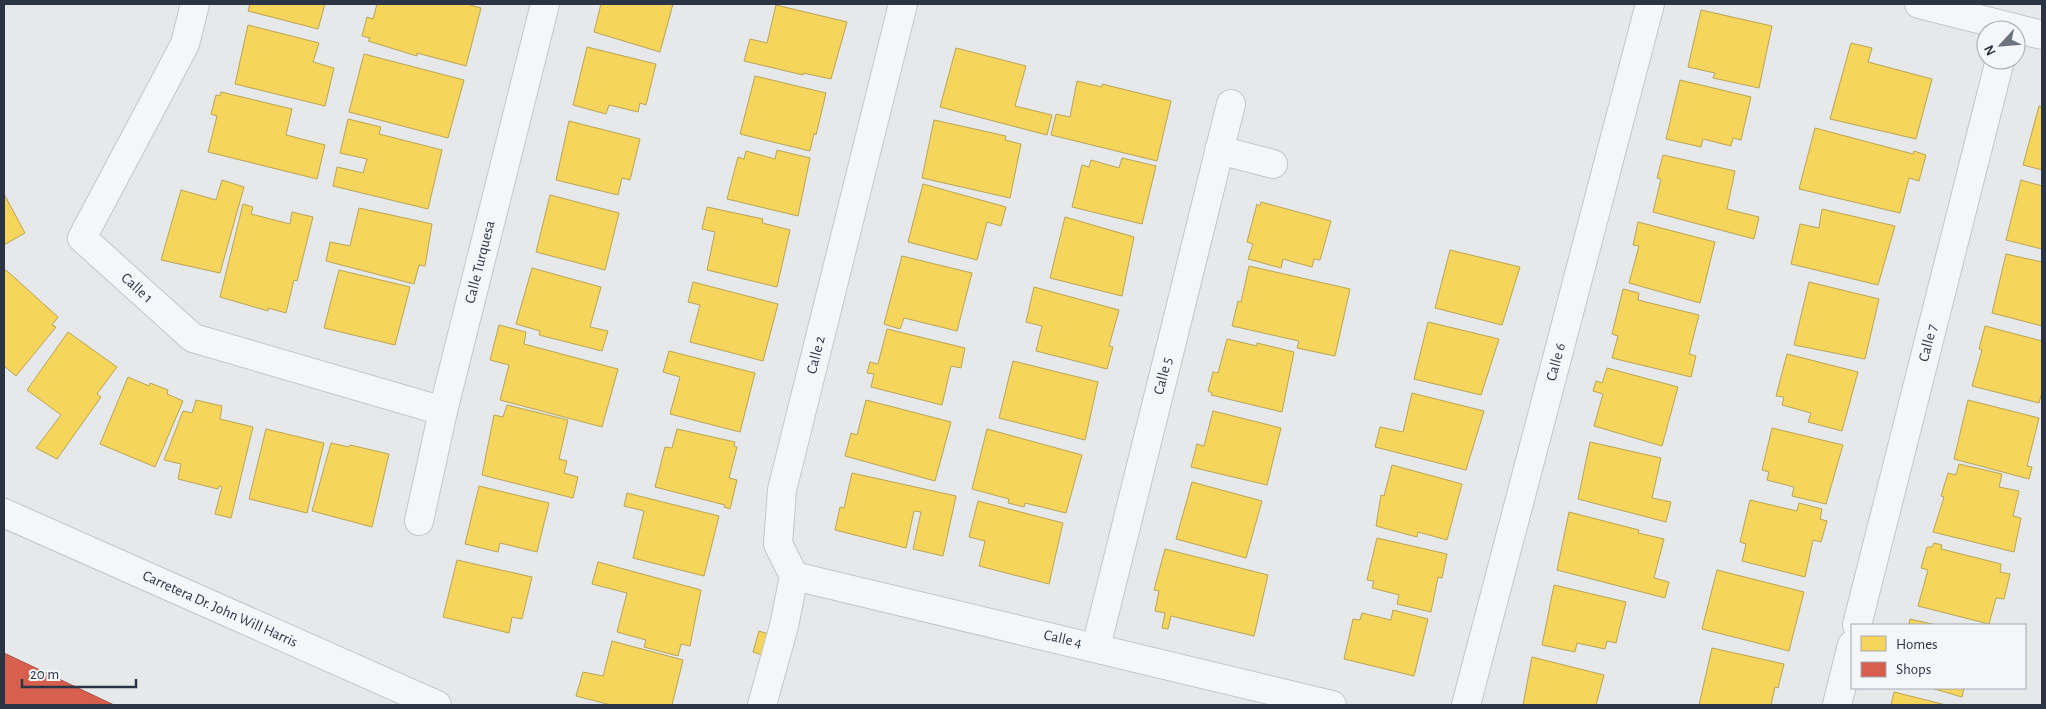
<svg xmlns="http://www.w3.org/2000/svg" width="2046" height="709" viewBox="0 0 2046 709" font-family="'Alegreya Sans',sans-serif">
  <rect width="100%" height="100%" fill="#e6e8ea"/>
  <g fill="#f6d55c" stroke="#b9a555">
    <path d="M250,4H325L318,29L248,11Z"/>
    <path d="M377,4H467L481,8L466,66L417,53V56L368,41L370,38L362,36L367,17L373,19Z"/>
    <path d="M601,4H673L660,52L594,32Z"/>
    <path d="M776,5L847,22L831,79L803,73V75L744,61L750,39L767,43Z"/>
    <path d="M1701,10L1772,26L1759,88L1713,78L1715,73L1688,67Z"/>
    <path d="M248,25L319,43L313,62L334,68L325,106L235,84Z"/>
    <path d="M1851,43L1872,48L1868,62L1932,79L1916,139L1830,119Z"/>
    <path d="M587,47L656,64L646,105L640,103L638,112L609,105L606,114L573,105Z"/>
    <path d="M956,48L1026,66L1015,106L1052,115L1047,135L940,107Z"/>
    <path d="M364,54L464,80L448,138L349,112Z"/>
    <path d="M755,76L826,93L816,135L814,133L810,151L740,134Z"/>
    <path d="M1680,80L1751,97L1741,140L1733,138L1731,146L1703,139L1701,147L1666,139Z"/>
    <path d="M1077,81L1102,87V84L1171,101L1157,161L1051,135L1056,114L1070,117Z"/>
    <path d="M221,92L292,109L286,135L325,145L317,179L208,152L217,116L211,114L216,95L220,96Z"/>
    <path d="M2039,106L2042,107V170L2023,165Z"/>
    <path d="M348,119L381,127L379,134L442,150L428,209L333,186L337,167L363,173L367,159L340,153Z"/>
    <path d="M934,120L1006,136L1005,140L1021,144L1010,198L922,178Z"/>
    <path d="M569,121L640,139L630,180L622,178L618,195L556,180Z"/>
    <path d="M1815,128L1913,154L1914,151L1926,155L1919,181L1909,178L1900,213L1799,189Z"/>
    <path d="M777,150L810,158L798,216L727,199L738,157L744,159L746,151L775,159Z"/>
    <path d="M1663,155L1735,171L1727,209L1759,217L1754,239L1653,212L1661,179L1657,178Z"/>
    <path d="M1122,158L1156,166L1142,224L1072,207L1082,165L1089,167L1091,160L1119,168Z"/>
    <path d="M222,180L244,187L220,273L161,260L181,190L216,200Z"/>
    <path d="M2021,180L2042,186V249L2006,240Z"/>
    <path d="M923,184L1006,207L1001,226L987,222L977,260L908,242Z"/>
    <path d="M4,194L25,233L4,245Z"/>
    <path d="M550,195L619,213L605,270L536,252Z"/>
    <path d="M1261,202L1331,221L1320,260L1314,259L1312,267L1283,259L1281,268L1248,259L1253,244L1247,242L1257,204L1260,206Z"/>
    <path d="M243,204L253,207L251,214L290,224L292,212L313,217L297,281L294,280L286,313L268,308V311L220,297Z"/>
    <path d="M707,207L763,219L762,223L790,230L777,287L707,270L715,232L702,229Z"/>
    <path d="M359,208L432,224L425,266L419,265L414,284L326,261L330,242L350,246Z"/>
    <path d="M1822,209L1895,226L1878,285L1791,264L1800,224L1819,228Z"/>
    <path d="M1065,217L1134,237L1122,296L1050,278Z"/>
    <path d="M1638,222L1715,242L1700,303L1629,283L1639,246L1633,245Z"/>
    <path d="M1450,250L1520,267L1502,325L1435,308Z"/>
    <path d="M2006,254L2042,262V326L1992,313Z"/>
    <path d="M902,256L972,273L957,331L904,318L900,329L884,324Z"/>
    <path d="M1249,266L1350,289L1335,356L1297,348L1299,341L1232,326L1238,301L1241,302Z"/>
    <path d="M532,268L601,287L590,327L608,331L602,351L539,335L540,331L516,324Z"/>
    <path d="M6,270L58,317L52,325L56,327L16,376L4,366V271Z"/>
    <path d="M339,270L410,287L395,345L324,328Z"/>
    <path d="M693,282L778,304L763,361L690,342L700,305L688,302Z"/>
    <path d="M1809,282L1879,299L1865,359L1794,345Z"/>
    <path d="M1034,287L1119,310L1109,346L1113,347L1107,369L1036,351L1042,326L1026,322Z"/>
    <path d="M1623,289L1639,293L1638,300L1699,315L1689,354L1696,356L1691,377L1612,358L1618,336L1612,334Z"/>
    <path d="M1428,322L1499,339L1481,395L1414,379Z"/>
    <path d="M499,325L526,332L524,344L618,369L602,427L500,400L509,365L490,360Z"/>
    <path d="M1985,326L2042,341V392L2039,403L1972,386L1982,350L1979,349Z"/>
    <path d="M887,329L965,348L961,368L951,366L942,405L871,387L874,374L867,373L870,362L878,364Z"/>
    <path d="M68,332L117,367L97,394L101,397L57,459L36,448L61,415L27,390Z"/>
    <path d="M1227,339L1257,346V343L1294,352L1282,412L1211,395L1212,393L1208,391L1213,372L1218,373Z"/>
    <path d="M669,351L755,373L740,432L670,414L680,377L663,372Z"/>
    <path d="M1787,354L1858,372L1842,431L1808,422L1811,413L1782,405L1784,397L1776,396Z"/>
    <path d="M1013,361L1098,382L1085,440L999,418Z"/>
    <path d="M1607,368L1678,387L1662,446L1594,426L1603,394L1593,391L1596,381L1602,383Z"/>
    <path d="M128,377L149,386L150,383L168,390L167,394L183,401L155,467L100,444Z"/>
    <path d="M1412,393L1484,411L1466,470L1375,447L1380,427L1403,432Z"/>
    <path d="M196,400L222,406L220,419L253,427L231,518L215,514L222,487L219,486L218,489L178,479L181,464L164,460L183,411L192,413Z"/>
    <path d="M866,400L951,422L935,481L845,456L851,433L857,435Z"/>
    <path d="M1968,400L2039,418L2027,466L2032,467L2029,479L1954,459Z"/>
    <path d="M507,405L568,420L559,459L567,461L564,473L578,477L573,498L482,475L494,415L503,417Z"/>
    <path d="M1213,411L1281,428L1267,485L1191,467L1197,444L1204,446Z"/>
    <path d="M1772,428L1843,445L1826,504L1792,496L1794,487L1767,480L1769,472L1762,470Z"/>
    <path d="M266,429L324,443L307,513L249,499Z"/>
    <path d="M677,429L735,442L734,446L737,447L729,478L737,480L730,509L724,507L725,505L655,487L665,447L672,448Z"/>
    <path d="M987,429L1082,455L1066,513L1025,503L1024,507L1008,503L1009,499L972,489Z"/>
    <path d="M1590,442L1661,458L1652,498L1671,502L1666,522L1578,499Z"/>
    <path d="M331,443L349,447L350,445L389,454L372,527L312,511Z"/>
    <path d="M1959,464L2002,474L1999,487L2019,491L2013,516L2021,518L2014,552L1933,532L1944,497L1941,496L1948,473L1956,475Z"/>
    <path d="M1392,465L1462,484L1447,540L1418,532L1417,537L1376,526L1381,495L1384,496Z"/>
    <path d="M852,473L956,496L943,556L913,549L921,512L914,511L906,548L835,530L840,507L844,508Z"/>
    <path d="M1192,482L1262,501L1246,558L1176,539Z"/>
    <path d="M479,486L549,503L537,552L500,543L498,552L465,544Z"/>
    <path d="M627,493L719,516L704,576L633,558L644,511L624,506Z"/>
    <path d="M1750,500L1797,511L1799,503L1822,509L1820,519L1827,521L1821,542L1813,540L1805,577L1742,561L1746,544L1740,542Z"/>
    <path d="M978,501L1063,523L1049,584L979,566L985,541L969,537Z"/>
    <path d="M1569,512L1639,530L1638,533L1664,539L1654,578L1669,582L1665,598L1557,570Z"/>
    <path d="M1377,538L1447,554L1442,578L1438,577L1431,612L1397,604L1399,595L1372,588L1374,581L1367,580Z"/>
    <path d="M1934,543L1942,545L1941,549L2001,564L2000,572L2010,574L2004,599L1996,598L1989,624L1918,606L1928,570L1921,568L1927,547H1932Z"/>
    <path d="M1165,549L1268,575L1254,636L1171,616L1168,629L1162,628L1165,613L1155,611L1159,591L1154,590Z"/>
    <path d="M457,560L532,577L522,619L512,617L509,633L443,617Z"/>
    <path d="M598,562L701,590L690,646L681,644L678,656L644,647L646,640L617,632L627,593L592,584Z"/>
    <path d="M1717,570L1804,592L1789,651L1702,629Z"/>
    <path d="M1554,585L1626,602L1616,643L1607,641L1605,649L1577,643L1575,652L1542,645Z"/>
    <path d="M1393,610L1428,619L1414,676L1344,659L1353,619L1360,620L1362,613L1391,620Z"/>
    <path d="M1910,619L1936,625H1909Z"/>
    <path d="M759,631L775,636L768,657L753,652Z"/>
    <path d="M612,641L683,660L672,705H611L576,696L583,672L603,676Z"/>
    <path d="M1712,648L1784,664L1778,688L1775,687L1771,705H1699Z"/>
    <path d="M1532,657L1604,675L1596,705H1523Z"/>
    <path d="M1931,688H1964L1962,697Z"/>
    <path d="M1894,692L1946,705H1891Z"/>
  </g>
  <path fill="#d6604d" stroke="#a3534b" d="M4,653L114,705H4Z"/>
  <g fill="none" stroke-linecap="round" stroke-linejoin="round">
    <defs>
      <g id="minor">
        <path d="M195,4L185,44L82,238L193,338L443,411"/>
        <path d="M1919,4L2042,35"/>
        <path d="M1219,150L1273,164"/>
        <path d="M419,521L443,411L545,4"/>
        <path d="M794,576L1332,705"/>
        <path d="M1857,625L2000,60"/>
        <path d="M1096,647L1231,104"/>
        <path d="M762,705L784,626L794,576L778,544L782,490L903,4"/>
        <path d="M1466,705L1650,4"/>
        <path d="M1837,705L1852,645"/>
      </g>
      <path id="tertiary" d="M4,513L437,705"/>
    </defs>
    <use href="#minor" stroke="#c4c6c8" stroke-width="30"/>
    <use href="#tertiary" stroke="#c4c6c8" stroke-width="30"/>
    <use href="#minor" stroke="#f5f6f7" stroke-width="28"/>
    <use href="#tertiary" stroke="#f5f6f7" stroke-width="28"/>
  </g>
  <g text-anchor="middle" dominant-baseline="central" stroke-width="5" stroke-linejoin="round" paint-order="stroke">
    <g font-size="15" fill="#2b3445" stroke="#f4f6f9">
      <text transform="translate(480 262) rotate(-76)">Calle Turquesa</text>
      <text transform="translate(137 288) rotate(42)">Calle 1</text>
      <text transform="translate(1928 343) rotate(-76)">Calle 7</text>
      <text transform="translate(816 355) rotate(-76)">Calle 2</text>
      <text transform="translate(1556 362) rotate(-75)">Calle 6</text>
      <text transform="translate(1163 376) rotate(-76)">Calle 5</text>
      <text transform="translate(220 609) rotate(24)">Carretera Dr. John Will Harris</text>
      <text transform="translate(1063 639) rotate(13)">Calle 4</text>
    </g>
  </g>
  <rect width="2046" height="709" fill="none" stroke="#2b3445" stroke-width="10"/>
  <rect x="1851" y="624" width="175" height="65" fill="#f4f6f9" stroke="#a4a8b1"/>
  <rect x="1861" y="636" width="25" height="15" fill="#f6d55c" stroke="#a4a8b1"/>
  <text x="1896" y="649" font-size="15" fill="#2b3445">Homes</text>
  <rect x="1861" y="662" width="25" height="15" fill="#d6604d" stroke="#a4a8b1"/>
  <text x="1896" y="674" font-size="15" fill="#2b3445">Shops</text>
  <g transform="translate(2001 45) rotate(244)"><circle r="24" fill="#f4f6f9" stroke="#a4a8b1"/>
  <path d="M0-4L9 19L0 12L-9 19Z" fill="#6c737f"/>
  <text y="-8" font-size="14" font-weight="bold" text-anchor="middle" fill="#2b3445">N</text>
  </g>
  <path d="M22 679v8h114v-8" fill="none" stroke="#2b3445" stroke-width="2.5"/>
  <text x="30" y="679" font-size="15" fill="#2b3445" stroke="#f4f6f9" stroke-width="4" paint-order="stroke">20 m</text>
</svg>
